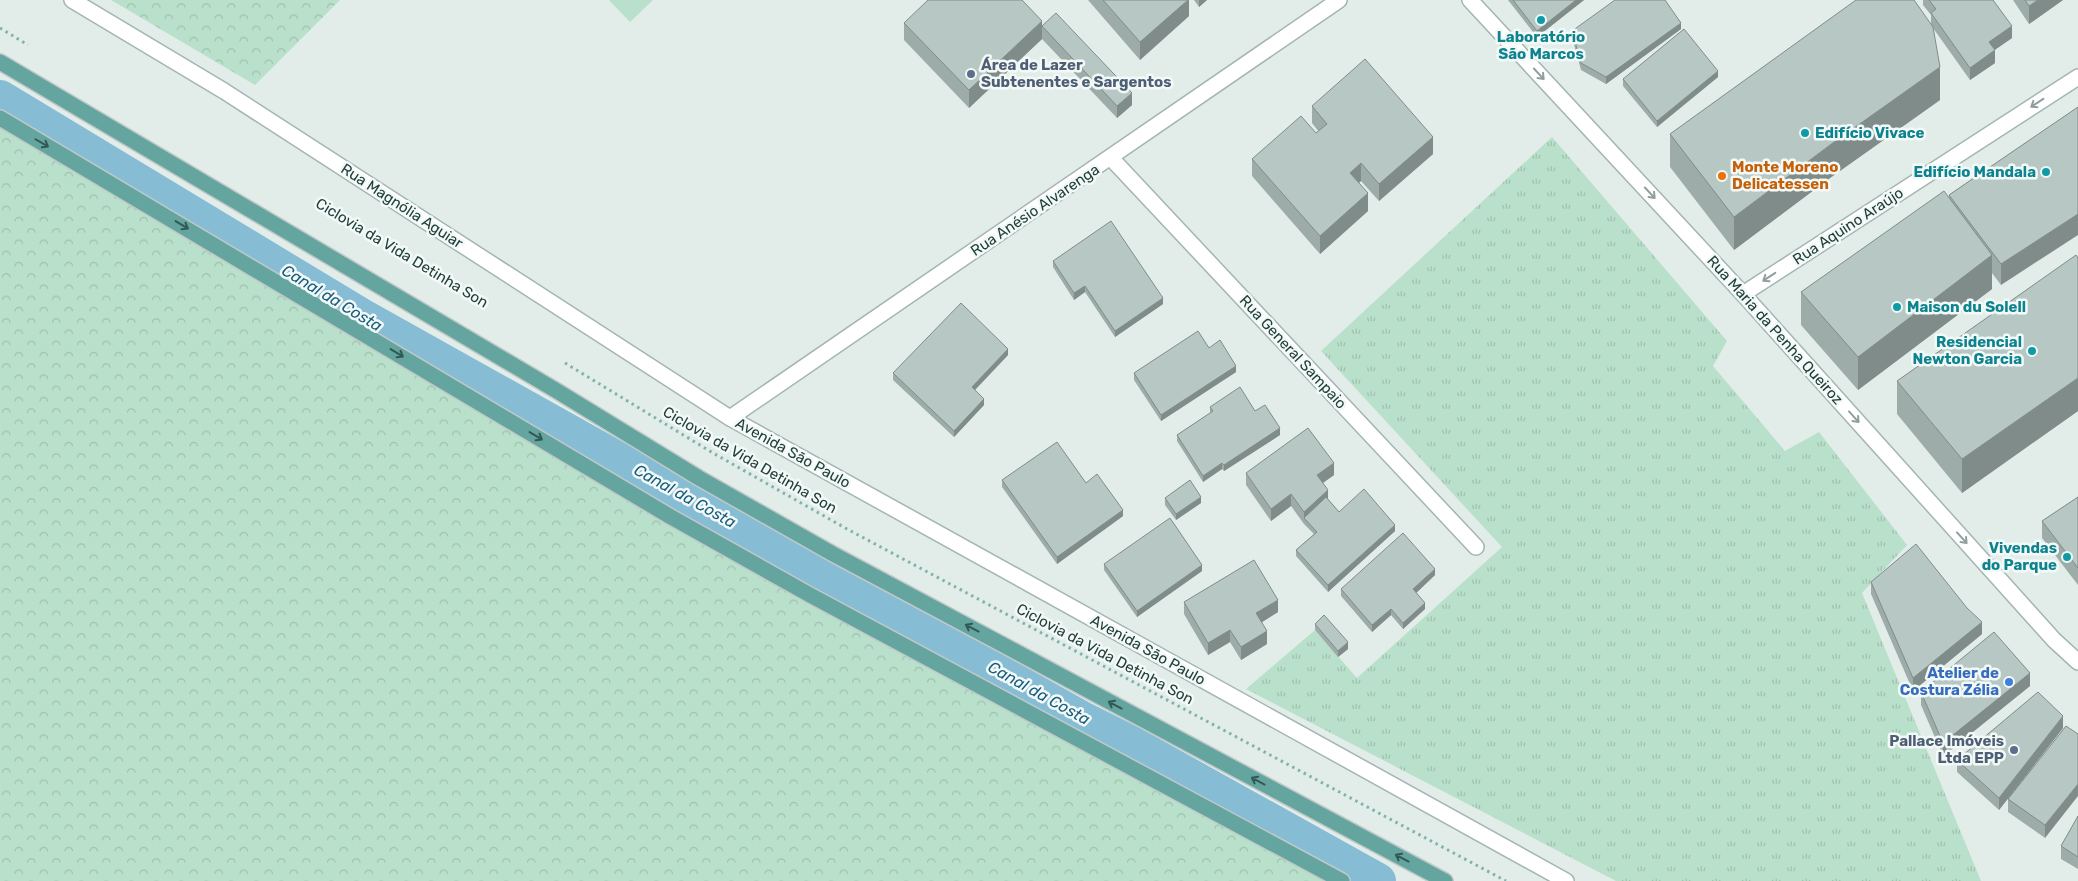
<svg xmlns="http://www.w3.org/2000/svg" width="2078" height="881" viewBox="0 0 2078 881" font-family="Rubik,sans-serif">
  <defs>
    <pattern id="grass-tufts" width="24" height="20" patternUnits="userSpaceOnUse" patternTransform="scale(1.25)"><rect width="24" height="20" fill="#b9e0ca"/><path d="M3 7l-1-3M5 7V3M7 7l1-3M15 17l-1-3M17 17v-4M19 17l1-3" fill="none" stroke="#9fc1ae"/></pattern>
    <pattern id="forest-crowns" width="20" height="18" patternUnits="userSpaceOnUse" patternTransform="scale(1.25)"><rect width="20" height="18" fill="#b9e0ca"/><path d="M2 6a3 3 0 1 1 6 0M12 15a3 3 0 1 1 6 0" fill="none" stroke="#9fc1ae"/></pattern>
  </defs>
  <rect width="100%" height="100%" fill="#e2edea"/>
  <path fill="url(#grass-tufts)" d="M1552,137L1727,341L1713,366L1785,451L1819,432L1907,545L1862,593L1981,881H1616L1246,689L1315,630L1357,678L1502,547L1321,351Z"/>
  <g fill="url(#forest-crowns)">
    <path d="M111,0H340L255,85Z"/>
    <path d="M0,99L1338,881H0Z"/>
  </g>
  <path fill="#b9e0ca" d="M609,0H653L630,22Z"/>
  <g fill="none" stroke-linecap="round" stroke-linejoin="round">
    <path stroke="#87bcd5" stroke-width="36" d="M0,98L361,316L1080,718L1130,743L1378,881"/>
    <defs>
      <g id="minor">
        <path d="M72,0L224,91L730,418L1566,881"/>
        <path d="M1111,158L1476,547"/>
        <path d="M1743,294L2078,77"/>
        <path d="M730,418L1339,0"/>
      </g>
      <path id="tertiary" d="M1470,0L1743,294L2054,640L2078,662"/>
      <g id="primary">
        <path d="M0,62L557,391L699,478L833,554L1445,881"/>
        <path d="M0,118L671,517L810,595L1342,881"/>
      </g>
    </defs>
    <use href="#minor" stroke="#a4b5b2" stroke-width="18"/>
    <use href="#tertiary" stroke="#a4b5b2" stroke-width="18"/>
    <use href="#primary" stroke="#c1c9c8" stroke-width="18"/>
    <g stroke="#80b3ab" stroke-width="3" stroke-dasharray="2.5 4" stroke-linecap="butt">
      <path d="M0,28L28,45"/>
      <path d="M565,363L713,453L847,529L1506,881"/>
    </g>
    <use href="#minor" stroke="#fff" stroke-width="15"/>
    <use href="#tertiary" stroke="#fff" stroke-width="15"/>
    <use href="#primary" stroke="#64a59f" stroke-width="15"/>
  </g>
  <g fill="#9daca9">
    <path d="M1088,0H1189V16L1140,60Z"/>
    <path d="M1194,0H1207L1199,7Z"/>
    <path d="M1508,0H1584L1537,37Z"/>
    <path d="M1923,0H1993L2012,38L1994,50L1995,63L1970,80L1933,28L1940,100L1830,178L1734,250L1670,167V134L1931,25V15L1923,5Z"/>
    <path d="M2013,0H2063L2029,24Z"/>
    <path d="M904,23L1042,26L1132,105L1117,118L1042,39L969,108L904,40Z"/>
    <path d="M1681,29L1606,84L1581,70L1572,37V31Z"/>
    <path d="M1718,77L1657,127L1623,86V79Z"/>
    <path d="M1312,106L1433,154L1379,201L1361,181L1359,183L1368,211L1320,254L1252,176V159L1316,133L1319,132L1312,123Z"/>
    <path d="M2078,107L2001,285L1992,273V289L1858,390L1801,325V292L1949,198V195Z"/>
    <path d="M2078,258V411L1962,493L1897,414V381Z"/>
    <path d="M1053,261L1163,304L1115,337L1085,292L1074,300L1053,267Z"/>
    <path d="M1209,348L1236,372L1161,421L1134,380V373Z"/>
    <path d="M1008,355L975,390L984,405L954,437L893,380V373Z"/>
    <path d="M1210,407L1255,411L1280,435L1224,471L1222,469L1203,482L1177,441V435L1210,413Z"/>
    <path d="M1246,473L1334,475L1323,483L1328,499L1339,512L1395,531L1328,592L1296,556V550L1314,534L1304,524L1291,506L1271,521L1246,485Z"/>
    <path d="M1002,480L1086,483L1123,516L1057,564L1002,487Z"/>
    <path d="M2078,497V585L2042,538V521Z"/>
    <path d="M1165,498L1201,503L1176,520L1165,505Z"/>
    <path d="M1104,564L1202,571L1137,617L1104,570Z"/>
    <path d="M1435,575L1416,593L1425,609L1403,629L1391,615L1372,632L1341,596V589Z"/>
    <path d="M1871,582L1967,608L1982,634L1913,691L1871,594Z"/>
    <path d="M1184,602L1278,612L1262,622L1267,644L1241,660L1230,642L1208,655L1184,614Z"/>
    <path d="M1315,624L1348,649L1338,657L1315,630Z"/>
    <path d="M2030,686L1943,756L1921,705V692Z"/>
    <path d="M2066,726L2045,838L2008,812V799Z"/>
    <path d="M2063,728L1999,810L1957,772V760Z"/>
    <path d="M2078,816V869L2061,859V846Z"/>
  </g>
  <g fill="#808c89">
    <path d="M1188,0H1189V16L1140,60V42Z"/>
    <path d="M1199,0H1207L1199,7Z"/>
    <path d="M1576,0H1584L1537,37V31Z"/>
    <path d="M2038,0H2063L2029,24V6Z"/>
    <path d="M1042,21V39L969,108V90Z"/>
    <path d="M1681,23V29L1606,84V77Z"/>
    <path d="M2012,26V38L1989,54V42Z"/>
    <path d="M1995,50V63L1970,80V68Z"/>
    <path d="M1940,67V100L1830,178L1734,250V217L1830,145Z"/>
    <path d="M1718,71V77L1657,127V121Z"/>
    <path d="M1132,93V105L1117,118V106Z"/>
    <path d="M1433,137V154L1379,201V184Z"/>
    <path d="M1361,163V181L1350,190V173Z"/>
    <path d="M1368,193V211L1320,254V236Z"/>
    <path d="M2078,214V235L2001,285V264Z"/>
    <path d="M1992,255V289L1858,390V357Z"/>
    <path d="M1085,286V292L1074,300V293Z"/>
    <path d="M1163,298V304L1115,337V331Z"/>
    <path d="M1008,349V355L972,393V387Z"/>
    <path d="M1236,366V372L1161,421V415Z"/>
    <path d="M2078,378V411L1962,493V459Z"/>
    <path d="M984,399V405L954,437V431Z"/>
    <path d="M1280,428V435L1224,471V465Z"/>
    <path d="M1222,463V469L1203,482V476Z"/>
    <path d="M1334,463V475L1317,487V475Z"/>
    <path d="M1328,490V502L1304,518V512Z"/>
    <path d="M1291,494V506L1271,521V509Z"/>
    <path d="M1201,497V503L1176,520V514Z"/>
    <path d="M1123,510V516L1057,564V557Z"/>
    <path d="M1395,525V531L1328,592V585Z"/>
    <path d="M1202,565V571L1137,617V611Z"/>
    <path d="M1435,569V575L1413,596V589Z"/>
    <path d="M1278,600V612L1256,626V613Z"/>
    <path d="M1425,603V609L1403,629V623Z"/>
    <path d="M1391,609V615L1372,632V625Z"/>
    <path d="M1982,622V634L1913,691V678Z"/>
    <path d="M1230,630V642L1208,655V643Z"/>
    <path d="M1267,631V644L1241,660V647Z"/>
    <path d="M1348,642V649L1338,657V651Z"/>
    <path d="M2030,673V686L1943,756V743Z"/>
    <path d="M2063,716V728L1999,810V798Z"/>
    <path d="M2078,784V796L2045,838V825Z"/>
  </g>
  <g fill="#b7c8c4" stroke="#808c89">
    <path d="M928,0H1022L1042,21L969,90L904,23Z"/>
    <path d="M1103,0H1188L1140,42Z"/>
    <path d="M1513,0H1576L1537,31Z"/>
    <path d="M1615,0H1665L1681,23L1606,77L1581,63L1572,31Z"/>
    <path d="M1856,0H1914L1933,27L1940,67L1830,145L1734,217L1670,134Z"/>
    <path d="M1929,0H1993L2012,26L1989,42L1995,50L1970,68L1931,13L1936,9Z"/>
    <path d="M2025,0H2038L2029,6Z"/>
    <path d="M1056,13L1132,93L1117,106L1042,26Z"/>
    <path d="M1684,29L1718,71L1657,121L1623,79Z"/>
    <path d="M1365,59L1433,137L1379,184L1361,163L1350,173L1368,193L1320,236L1252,159L1301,116L1316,133L1327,124L1312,106Z"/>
    <path d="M2078,107V214L2001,264L1949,195Z"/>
    <path d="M1944,191L1992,255L1858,357L1801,292Z"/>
    <path d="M1111,221L1163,298L1115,331L1085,286L1074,293L1053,261Z"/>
    <path d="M2076,255L2078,258V378L1962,459L1897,381Z"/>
    <path d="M961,303L1008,349L972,387L984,399L954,431L893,373Z"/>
    <path d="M1198,331L1209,348L1220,340L1236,366L1161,415L1134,373Z"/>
    <path d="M1240,387L1255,411L1265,405L1280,428L1224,465L1222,463L1203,476L1177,435L1213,411L1210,407Z"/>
    <path d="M1308,428L1334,463L1317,475L1328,490L1304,512L1291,494L1271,509L1246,473Z"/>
    <path d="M1057,442L1086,483L1097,474L1123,510L1057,557L1002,480Z"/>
    <path d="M1190,480L1201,497L1176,514L1165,498Z"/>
    <path d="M1364,489L1395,525L1328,585L1296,550L1317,532L1304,518L1326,497L1339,512Z"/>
    <path d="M2078,497V568L2042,521Z"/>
    <path d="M1170,518L1202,565L1137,611L1104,564Z"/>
    <path d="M1403,533L1435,569L1413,589L1425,603L1403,623L1391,609L1372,625L1341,589Z"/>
    <path d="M1916,544L1967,608L1982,622L1913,678L1871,582Z"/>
    <path d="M1254,560L1278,600L1256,613L1267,631L1241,647L1230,630L1208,643L1184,602Z"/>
    <path d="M1324,615L1348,642L1338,651L1315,624Z"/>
    <path d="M1994,632L2030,673L1943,743L1921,692Z"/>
    <path d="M2038,692L2063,716L1999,798L1957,760Z"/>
    <path d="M2066,726L2078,734V784L2045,825L2008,799Z"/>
    <path d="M2078,816V857L2061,846Z"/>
  </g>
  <defs><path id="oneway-shaft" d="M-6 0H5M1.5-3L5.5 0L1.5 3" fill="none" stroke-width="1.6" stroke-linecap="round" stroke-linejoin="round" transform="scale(1.25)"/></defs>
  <g stroke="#909f9e">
    <use href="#oneway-shaft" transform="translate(1539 74) rotate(47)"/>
    <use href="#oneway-shaft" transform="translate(2037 103) rotate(147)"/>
    <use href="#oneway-shaft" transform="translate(1650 193) rotate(47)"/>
    <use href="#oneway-shaft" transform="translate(1769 277) rotate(147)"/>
    <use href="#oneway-shaft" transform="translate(1854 417) rotate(48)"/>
    <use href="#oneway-shaft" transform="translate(1962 538) rotate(48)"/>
  </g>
  <g stroke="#325855">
    <use href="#oneway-shaft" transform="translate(42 143) rotate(30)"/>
    <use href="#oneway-shaft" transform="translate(182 225) rotate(31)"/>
    <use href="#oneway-shaft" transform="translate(397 353) rotate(31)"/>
    <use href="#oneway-shaft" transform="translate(536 436) rotate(31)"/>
    <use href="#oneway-shaft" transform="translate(972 628) rotate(-152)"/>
    <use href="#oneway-shaft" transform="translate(1115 705) rotate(-152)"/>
    <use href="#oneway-shaft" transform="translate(1258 781) rotate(-152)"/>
    <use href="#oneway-shaft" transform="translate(1402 858) rotate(-152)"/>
  </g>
  <g fill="#0f9aa8" stroke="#f3f9f7" stroke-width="2">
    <circle cx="1541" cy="20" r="5"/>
    <circle cx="1805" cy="133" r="5"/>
    <circle cx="2046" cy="172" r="5"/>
    <circle cx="1897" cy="307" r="5"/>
    <circle cx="2032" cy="351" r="5"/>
    <circle cx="2067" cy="557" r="5"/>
  </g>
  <g fill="#5c6f8a" stroke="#f3f9f7" stroke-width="2">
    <circle cx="971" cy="74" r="5"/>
    <circle cx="2014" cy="750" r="5"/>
  </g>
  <circle fill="#e8710a" stroke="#f3f9f7" stroke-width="2" cx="1722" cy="176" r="5"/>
  <circle fill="#3f7fe0" stroke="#f3f9f7" stroke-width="2" cx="2009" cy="682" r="5"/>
  <g text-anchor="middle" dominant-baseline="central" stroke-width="5" stroke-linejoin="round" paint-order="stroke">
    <g font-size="15" font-weight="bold" fill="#0d838f" stroke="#f3f9f7" text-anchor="end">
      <text x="1541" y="37" text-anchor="middle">Laboratório<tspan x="1541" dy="17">São Marcos</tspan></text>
      <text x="1815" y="133" text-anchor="start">Edifício Vivace</text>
      <text x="2036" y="172">Edifício Mandala</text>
      <text x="1907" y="307" text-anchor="start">Maison du Solell</text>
      <text x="2022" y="342">Residencial<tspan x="2022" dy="17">Newton Garcia</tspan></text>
      <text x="2057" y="548">Vivendas<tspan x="2057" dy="17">do Parque</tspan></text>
    </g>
    <g font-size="15" font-weight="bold" fill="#4e5e75" stroke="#f3f9f7" text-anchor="start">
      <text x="981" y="65">Área de Lazer<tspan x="981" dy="17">Subtenentes e Sargentos</tspan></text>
      <text x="2004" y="741" text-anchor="end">Pallace Imóveis<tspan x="2004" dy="17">Ltda EPP</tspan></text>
    </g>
    <g font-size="15" font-weight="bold" fill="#c56008" stroke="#f3f9f7" text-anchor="start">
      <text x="1732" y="167">Monte Moreno<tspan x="1732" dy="17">Delicatessen</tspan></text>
    </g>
    <g font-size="15" fill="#213f3c" stroke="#f3f9f7">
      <text transform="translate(402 206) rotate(33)">Rua Magnólia Aguiar</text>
      <text transform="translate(1035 210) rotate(-34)">Rua Anésio Alvarenga</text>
      <text transform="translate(1848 226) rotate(-33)">Rua Aquino Araújo</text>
      <text transform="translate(402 253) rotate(31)">Ciclovia da Vida Detinha Son</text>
      <text transform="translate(1775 330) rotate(48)">Rua Maria da Penha Queiroz</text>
      <text transform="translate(1293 352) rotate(47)">Rua General Sampaio</text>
      <text transform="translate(793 453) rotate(29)">Avenida São Paulo</text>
      <text transform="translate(750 460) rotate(30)">Ciclovia da Vida Detinha Son</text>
      <text transform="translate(1148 650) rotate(29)">Avenida São Paulo</text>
      <text transform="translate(1105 654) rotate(28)">Ciclovia da Vida Detinha Son</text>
    </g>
    <g font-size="15" font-weight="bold" fill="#366cbe" stroke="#f3f9f7" text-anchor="end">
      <text x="1999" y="673">Atelier de<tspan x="1999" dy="17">Costura Zélia</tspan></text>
    </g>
    <g font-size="16" font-style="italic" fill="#175d7f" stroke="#f3f9f7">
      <text transform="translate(332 298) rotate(31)">Canal da Costa</text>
      <text transform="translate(685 496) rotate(29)">Canal da Costa</text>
      <text transform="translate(1039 693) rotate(29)">Canal da Costa</text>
    </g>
  </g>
</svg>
